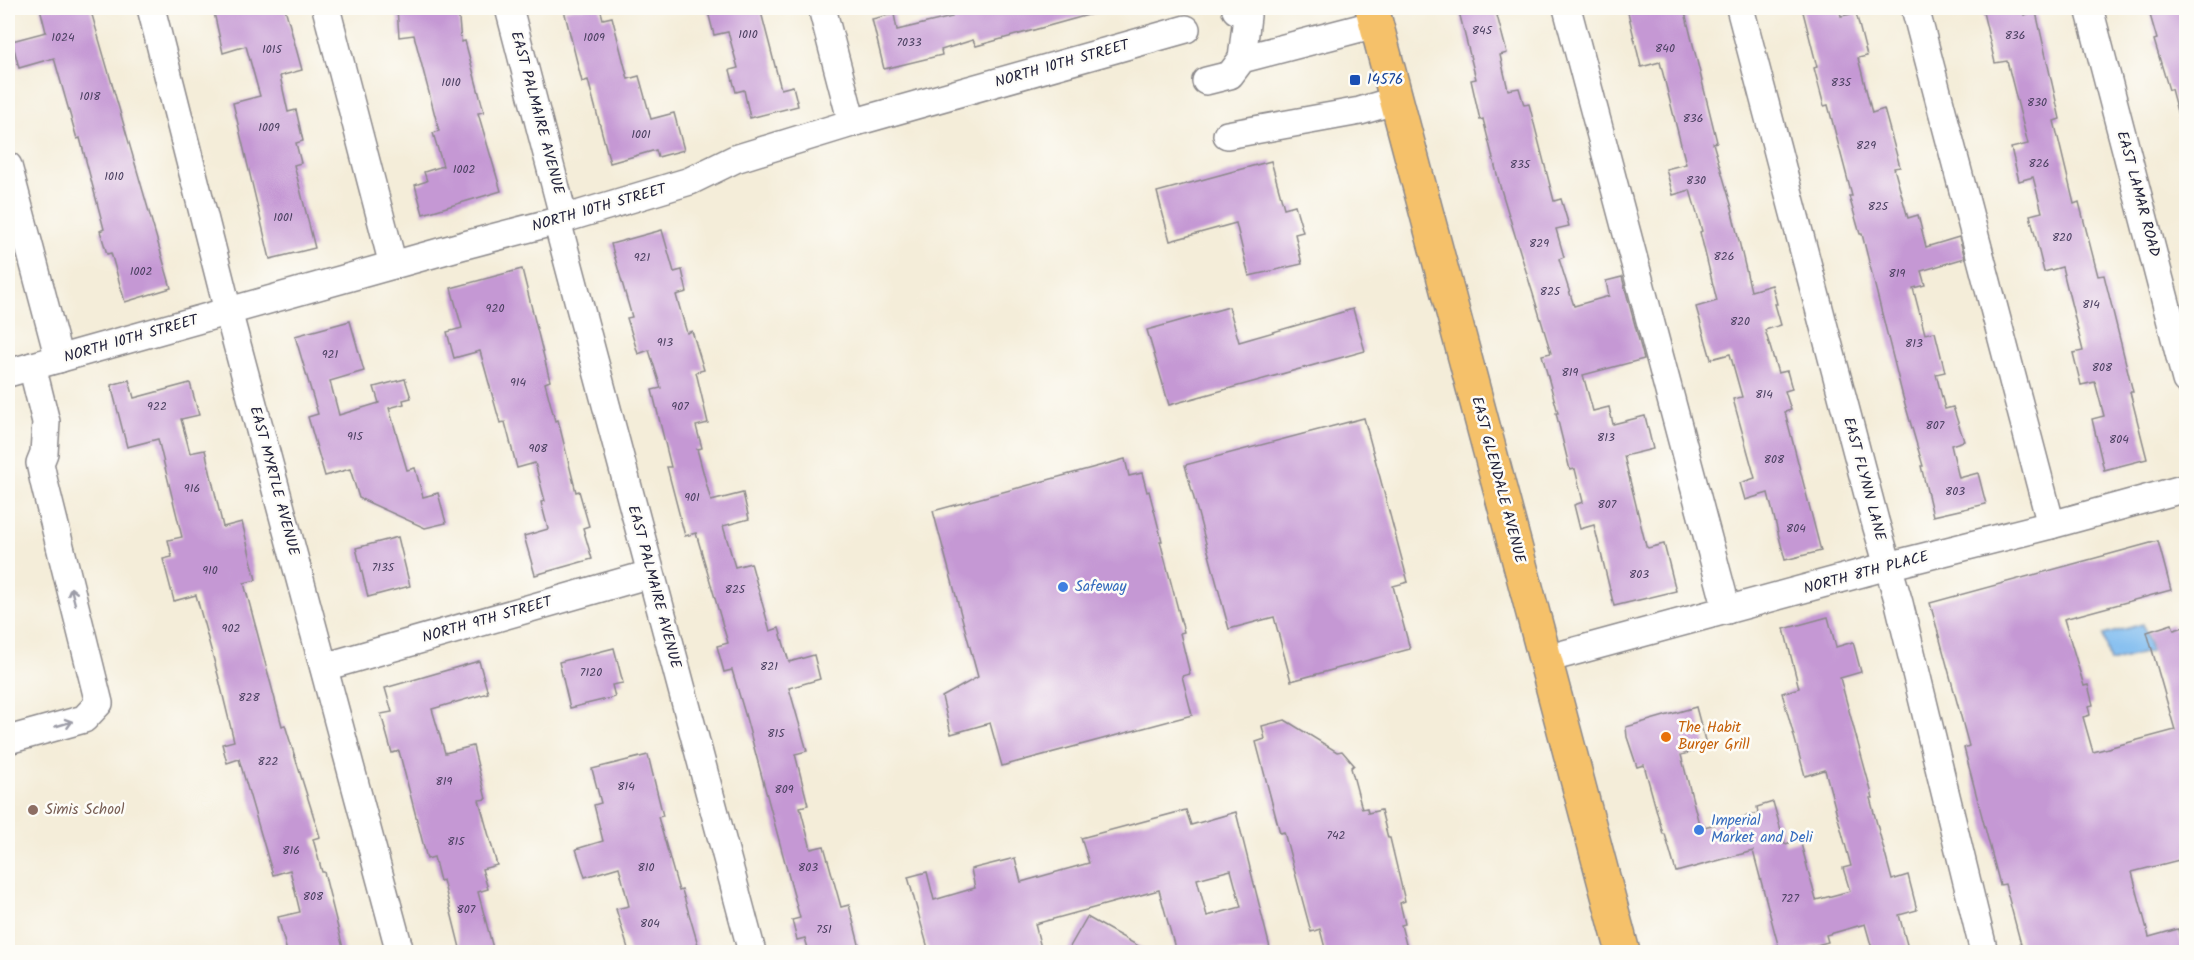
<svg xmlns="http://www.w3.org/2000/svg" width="2194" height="960" viewBox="0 0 2194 960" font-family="Kalam,sans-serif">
  <rect width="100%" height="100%" fill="#fdfcf7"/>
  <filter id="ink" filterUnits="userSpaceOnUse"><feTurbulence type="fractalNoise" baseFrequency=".0167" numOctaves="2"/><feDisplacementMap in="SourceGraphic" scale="12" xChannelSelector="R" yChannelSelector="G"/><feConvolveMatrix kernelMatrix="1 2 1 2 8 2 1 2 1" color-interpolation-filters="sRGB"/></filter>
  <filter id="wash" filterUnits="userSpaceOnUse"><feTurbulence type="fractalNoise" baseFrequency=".008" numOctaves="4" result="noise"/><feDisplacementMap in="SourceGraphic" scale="24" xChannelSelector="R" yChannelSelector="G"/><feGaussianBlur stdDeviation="1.35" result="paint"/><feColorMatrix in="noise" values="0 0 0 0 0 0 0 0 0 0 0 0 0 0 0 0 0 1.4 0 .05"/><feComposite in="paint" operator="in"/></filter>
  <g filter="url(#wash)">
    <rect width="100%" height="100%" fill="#f4edd9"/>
    <path fill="#7cbaef" stroke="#4f6e95" stroke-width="1.5" d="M2143,624L2151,651L2110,662L2103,635Z"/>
    <g id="blocks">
      <g fill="#c598d4" fill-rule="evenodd">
        <path d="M40,8H90L171,288L125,302L111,253L107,254L100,231L104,229L80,138L77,139L54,58L19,68L12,41L46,32Z"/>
        <path d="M213,8H285L302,70L280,76L288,112L296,110L303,141L296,143L301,163L294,165L315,248L270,259L233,103L260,96L246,46L223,53Z"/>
        <path d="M397,8H435V10L458,8L461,42L465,41L484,112L478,113L501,191L423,214L415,185L427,181L424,172L443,166L433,133L439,131L414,35L399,37Z"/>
        <path d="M574,8H600L603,19L612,17L628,79L639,76L651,119L674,113L684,150L658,157L656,150L610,163L588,80L582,82L564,10Z"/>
        <path d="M707,8H760L781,89L793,86L798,106L750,118L744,90L736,92L730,70L738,68L728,32L714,35Z"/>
        <path d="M973,8H1098L1099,12L976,46L973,40L941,50L942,55L884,69L872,19L894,14L897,30L952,17L951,14Z"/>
        <path d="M1458,8H1495L1507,53L1500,55L1508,90L1519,88L1524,105L1529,104L1554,201L1561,199L1569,226L1556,229L1564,257L1559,259L1574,306L1609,296L1606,281L1622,277L1644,359L1583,375L1593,411L1609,407L1613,424L1645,416L1653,449L1624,456L1646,546L1648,548L1664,544L1676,591L1614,606L1594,525L1580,529L1574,505L1583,502L1575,469L1570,470L1556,413H1558L1542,355L1551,353L1500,186L1483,119L1480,120L1471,80L1476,79Z"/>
        <path d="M1627,8H1684L1717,142L1713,143L1733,211L1732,212L1751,291L1772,285L1777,304H1775L1781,325L1765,330L1778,373L1787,371L1792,389L1785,391L1791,410L1785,412L1821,551L1785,560L1768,493L1745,500L1740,483L1755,478L1733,399L1742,397L1730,354L1711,359L1696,307L1717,301L1700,232L1702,231L1690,190L1673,195L1666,169L1686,164L1660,62L1641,67Z"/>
        <path d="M1802,8H1839L1841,16L1856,13L1867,56L1858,58L1872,113L1884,109L1900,167L1894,168L1908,218L1918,215L1926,247L1959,237L1965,258L1921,271L1925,285L1913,288L1925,334L1935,332L1945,372L1936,374L1945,409L1953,407L1964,441L1951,445L1959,478L1978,473L1986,504L1933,516L1921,466H1923L1903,397L1862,234H1860L1849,196H1852L1828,105L1824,106L1814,68L1817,67Z"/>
        <path d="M1982,8H2023L2024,15L2036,12L2060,119L2054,121L2074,204L2079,202L2098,276L2104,275L2133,392H2130L2147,459L2104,470L2092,419L2104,416L2095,382L2081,385L2073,353L2083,351L2062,267L2044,272L2030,215L2042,212L2033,177L2019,181L2011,148L2028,144L2007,61L1995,63Z"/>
        <path d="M2148,8H2187V122L2180,123L2171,89L2169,90L2154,40L2157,39Z"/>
        <path d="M1271,161L1284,208L1295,205L1303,232L1295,234L1302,264L1249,276L1236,223L1170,241L1157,192Z"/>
        <path d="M662,230L674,272L682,270L687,292L676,295L687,333L692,331L704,370L696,372L708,423L696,426L702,448L697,449L711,501L743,493L749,519L723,526L735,567L751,563L770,631L779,628L789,662L814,655L820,679L789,688L807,751L795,754L808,805L800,807L811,849L824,846L841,907L849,905L861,952H809L805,938L797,940L792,920L800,918L745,714L732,670L724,672L717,646L728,643L696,533L685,536L667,467H671L652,390L661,388L649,350L638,354L627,318L632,317L611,244Z"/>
        <path d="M522,269L550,381L545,383L555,421L558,420L576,492L579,491L589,526L583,528L592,559L535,575L524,536L548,529L541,502L545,501L535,463L517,468L505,422L500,423L480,351L454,358L447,332L462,328L451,288Z"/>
        <path d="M1229,307L1239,342L1353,309L1365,351L1169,405L1147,330Z"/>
        <path d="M350,321L364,371L330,381L339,415L379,403L374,387L405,379L411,398L403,400L404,404L389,408L407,470L415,468L423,497L438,493L446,523L425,528L359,498L350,469L325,476L308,417L318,414L295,336Z"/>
        <path d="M129,380L134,398L190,383L199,415L181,419L190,453L205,450L223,527L242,522L256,580L244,583L282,726L285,725L320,837L313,839L322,872H324L344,952H287L278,917L300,912L290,870L273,875L239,759L227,763L222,744L234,741L218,675L196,595L174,601L163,559L172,557L168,540L182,537L158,439L127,447L111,385Z"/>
        <path d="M1364,418L1408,582L1393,586L1410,649L1291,681L1274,617L1229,629L1185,465Z"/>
        <path d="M1125,459L1129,476L1142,473L1147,492L1149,491L1162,541H1160L1184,632L1180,633L1190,674L1182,676L1192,715L1002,766L990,723L951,734L942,697L978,677L933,511Z"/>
        <path d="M398,537L410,586L368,597L356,548Z"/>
        <path d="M2158,541L2171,590L2064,619L2084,686L2088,685L2093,705L2088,706L2090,715L2083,717L2093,752L2175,730L2147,632L2172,624L2174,630L2187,626V858L2132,872L2149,937L2178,929L2184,952H2023L2005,884L2000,885L1964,748L1969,746L1930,603Z"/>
        <path d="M1828,617L1836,647L1853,642L1861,672L1840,678L1873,798H1870L1892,880L1908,875L1917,910L1899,915L1909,952H1873L1865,924L1826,935L1828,942L1791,952H1780L1753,851L1676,872L1665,834H1663L1644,765L1637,767L1627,737L1626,727L1696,707L1707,748L1681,755L1700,828L1758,813L1757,807L1773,802L1785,844L1800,840L1816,900L1850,891L1843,868L1851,866L1825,770L1805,776L1782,693L1799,688L1784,629Z"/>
        <path d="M614,648L623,683L612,685L615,697L570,708L559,662Z"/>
        <path d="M479,661L488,693L432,709L445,753L473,746L486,799L479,800L497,865L482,869L488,889L478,892L494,952H461L443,880L440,881L434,857L427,859L399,751L392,753L381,714L392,712L385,688Z"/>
        <path d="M1285,720L1337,752L1342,751L1354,765L1351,768L1362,809L1367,808L1368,813L1381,810L1388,838H1390L1405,901L1400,903L1405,924L1401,925L1408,952H1326L1320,929L1311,932L1284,832L1280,833L1256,742L1265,739L1262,726Z"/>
        <path d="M648,755L663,816L658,817L679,891L682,890L699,948L683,952H629L616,909L629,906L619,867L585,877L576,849L603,841L594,805L601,803L592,769Z"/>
        <path d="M1186,810L1191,825L1236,812L1271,952H1176L1159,890L1035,924L1042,952H929L908,877L927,872L934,900L975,888L971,869L1015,858L1021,882L1089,863L1081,838ZM1231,870L1241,907L1207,916L1197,879Z"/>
        <path d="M1087,917L1149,952H1067Z"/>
      </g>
    </g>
  </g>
  <g filter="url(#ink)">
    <use href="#blocks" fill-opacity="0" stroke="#8b888a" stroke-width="1.5"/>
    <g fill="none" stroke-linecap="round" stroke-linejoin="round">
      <defs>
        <g id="minor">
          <path d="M151,8L228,311L400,952"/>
          <path d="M326,8L393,265"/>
          <path d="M509,8L564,219"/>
          <path d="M822,8L852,123"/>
          <path d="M1567,8L1727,610"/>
          <path d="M1740,8L1875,521L1899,603L1984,952"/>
          <path d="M1915,8L2051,525"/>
          <path d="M2089,8L2186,380"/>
          <path d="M1236,10L1247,16L1242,59"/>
          <path d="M1206,81L1230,75L1242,59L1376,24"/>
          <path d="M1227,135L1360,111L1397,100"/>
          <path d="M8,166L59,359"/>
          <path d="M557,221L752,952"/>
          <path d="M8,373L461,246L557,221L690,181L735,159L852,123L1186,29"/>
          <path d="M1546,659L1888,566L2051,525L2186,488"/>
          <path d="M324,667L650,574"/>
          <path d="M8,740L84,719L99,703L44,482L40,463L44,453L46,422L32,366"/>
        </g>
        <path id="major" d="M1372,8L1623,952"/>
      </defs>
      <use href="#minor" stroke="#8b888a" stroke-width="30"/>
      <use href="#major" stroke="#8b888a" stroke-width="36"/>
      <use href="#minor" stroke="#fff" stroke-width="27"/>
      <use href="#major" stroke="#f5c16b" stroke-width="33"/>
    </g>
    <defs><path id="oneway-shaft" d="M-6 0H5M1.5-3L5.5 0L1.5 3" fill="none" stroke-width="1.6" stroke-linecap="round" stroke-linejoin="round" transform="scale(1.5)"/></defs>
    <g stroke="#9c9ca7">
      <use href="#oneway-shaft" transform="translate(73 596) rotate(-104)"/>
      <use href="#oneway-shaft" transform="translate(64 724) rotate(-16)"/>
    </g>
  </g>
  <rect fill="#1a4fb4" stroke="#fdfcf7" stroke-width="2" x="1349" y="74" width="12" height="12" rx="3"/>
  <g fill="#3f7fe0" stroke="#fdfcf7" stroke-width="2">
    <circle cx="1063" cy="587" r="6"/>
    <circle cx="1699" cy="830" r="6"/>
  </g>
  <circle fill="#e8710a" stroke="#fdfcf7" stroke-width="2" cx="1666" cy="737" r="6"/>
  <circle fill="#8d6e63" stroke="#fdfcf7" stroke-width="2" cx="33" cy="810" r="6"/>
  <g text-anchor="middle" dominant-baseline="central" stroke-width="5" stroke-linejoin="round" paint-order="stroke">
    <g font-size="12" fill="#4b4061">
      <text x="1482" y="30">845</text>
      <text x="748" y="34">1010</text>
      <text x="2015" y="35">836</text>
      <text x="63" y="37">1024</text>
      <text x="594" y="37">1009</text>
      <text x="909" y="42">7033</text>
      <text x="1665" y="48">840</text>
      <text x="272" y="49">1015</text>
      <text x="451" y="82">1010</text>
      <text x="1841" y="82">835</text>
      <text x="90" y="96">1018</text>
      <text x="2037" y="102">830</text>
      <text x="1693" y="118">836</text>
      <text x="269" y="127">1009</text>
      <text x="641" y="134">1001</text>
      <text x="1866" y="145">829</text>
      <text x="2039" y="163">826</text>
      <text x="1520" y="164">835</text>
      <text x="464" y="169">1002</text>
      <text x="114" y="176">1010</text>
      <text x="1696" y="180">830</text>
      <text x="1878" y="206">825</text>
      <text x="283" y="217">1001</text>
      <text x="2062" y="237">820</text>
      <text x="1539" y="243">829</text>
      <text x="1724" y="256">826</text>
      <text x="642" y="257">921</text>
      <text x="141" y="271">1002</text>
      <text x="1897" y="273">819</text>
      <text x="1550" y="291">825</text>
      <text x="2091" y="304">814</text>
      <text x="495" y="308">920</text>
      <text x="1740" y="321">820</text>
      <text x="665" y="342">913</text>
      <text x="1914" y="343">813</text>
      <text x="330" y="354">921</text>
      <text x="2102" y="367">808</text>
      <text x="1570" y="372">819</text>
      <text x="518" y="382">914</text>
      <text x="1764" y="394">814</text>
      <text x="157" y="406">922</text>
      <text x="680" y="406">907</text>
      <text x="1935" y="425">807</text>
      <text x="355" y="436">915</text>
      <text x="1606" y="437">813</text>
      <text x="2119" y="439">804</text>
      <text x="538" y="448">908</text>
      <text x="1774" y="459">808</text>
      <text x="192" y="488">916</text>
      <text x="1955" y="491">803</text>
      <text x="692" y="497">901</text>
      <text x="1607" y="504">807</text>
      <text x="1796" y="528">804</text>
      <text x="383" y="567">7135</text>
      <text x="210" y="570">910</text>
      <text x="1639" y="574">803</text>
      <text x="735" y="589">825</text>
      <text x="231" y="628">902</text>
      <text x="769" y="666">821</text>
      <text x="591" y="672">7120</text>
      <text x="249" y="697">828</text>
      <text x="776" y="733">815</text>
      <text x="268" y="761">822</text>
      <text x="444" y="781">819</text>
      <text x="626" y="786">814</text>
      <text x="784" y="789">809</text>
      <text x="1336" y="835">742</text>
      <text x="456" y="841">815</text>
      <text x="291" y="850">816</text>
      <text x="646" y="867">810</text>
      <text x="808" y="867">803</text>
      <text x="313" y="896">808</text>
      <text x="1790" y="898">727</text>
      <text x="466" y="909">807</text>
      <text x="650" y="923">804</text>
      <text x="824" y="929">751</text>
    </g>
    <g font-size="15" fill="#22223b" stroke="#fdfcf7">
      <text transform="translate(1062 64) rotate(-16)">NORTH 10TH STREET</text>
      <text transform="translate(537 113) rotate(75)">EAST PALMAIRE AVENUE</text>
      <text transform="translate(2138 194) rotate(75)">EAST LAMAR ROAD</text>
      <text transform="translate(599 208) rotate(-16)">NORTH 10TH STREET</text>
      <text transform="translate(131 339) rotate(-16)">NORTH 10TH STREET</text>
      <text transform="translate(1864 479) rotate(75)">EAST FLYNN LANE</text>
      <text transform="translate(1498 480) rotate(75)">EAST GLENDALE AVENUE</text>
      <text transform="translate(274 481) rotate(75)">EAST MYRTLE AVENUE</text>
      <text transform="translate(1866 573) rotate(-15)">NORTH 8TH PLACE</text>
      <text transform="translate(654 587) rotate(75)">EAST PALMAIRE AVENUE</text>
      <text transform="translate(487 620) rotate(-16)">NORTH 9TH STREET</text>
    </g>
    <g font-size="15" fill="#164399" stroke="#fdfcf7" text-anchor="start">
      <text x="1367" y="80">14576</text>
    </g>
    <g font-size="15" fill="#366cbe" stroke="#fdfcf7" text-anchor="start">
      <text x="1075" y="587">Safeway</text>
      <text x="1711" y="821">Imperial<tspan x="1711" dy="17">Market and Deli</tspan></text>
    </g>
    <g font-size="15" fill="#c56008" stroke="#fdfcf7" text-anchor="start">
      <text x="1678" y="728">The Habit<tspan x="1678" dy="17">Burger Grill</tspan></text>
    </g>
    <g font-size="15" fill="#785e54" stroke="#fdfcf7" text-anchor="start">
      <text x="45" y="810">Simis School</text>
    </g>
  </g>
  <rect width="2194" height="960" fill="none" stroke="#fdfcf7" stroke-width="30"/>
</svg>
